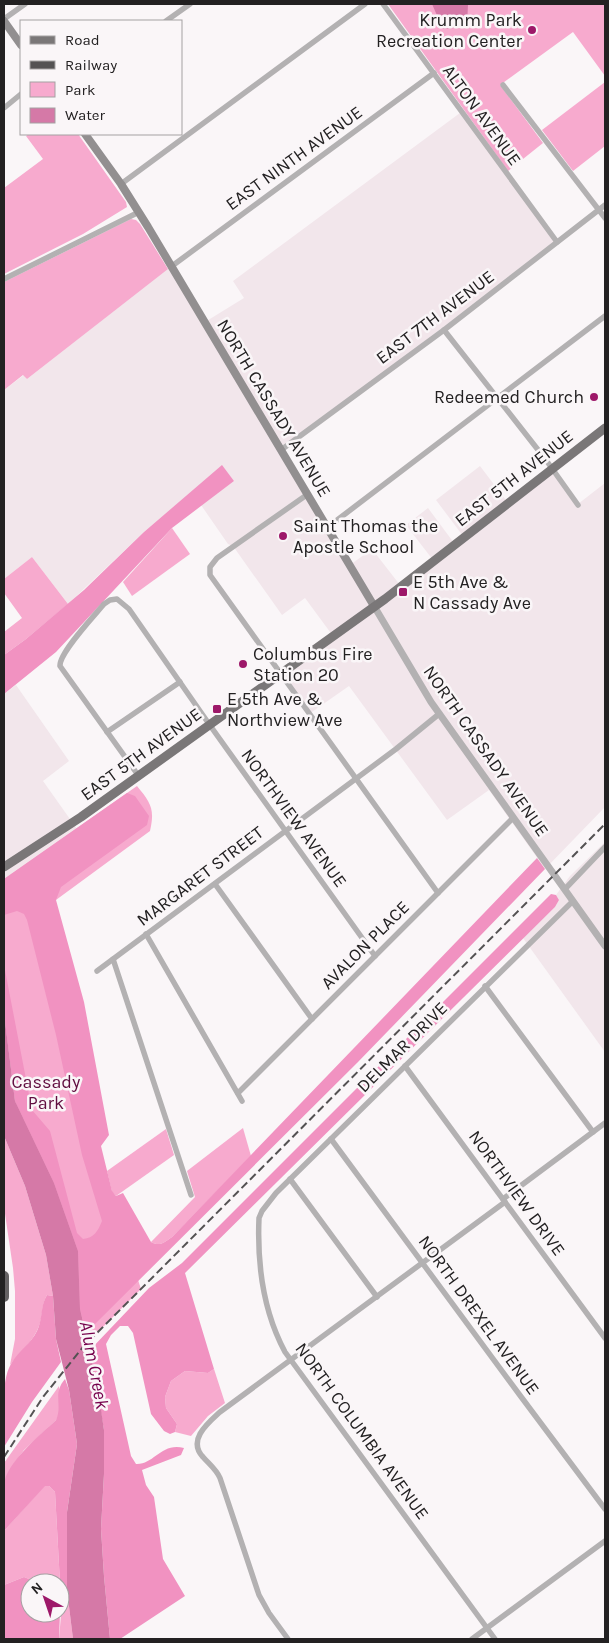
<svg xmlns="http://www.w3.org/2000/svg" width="609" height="1643" viewBox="0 0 609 1643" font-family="Karla,sans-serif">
  <rect width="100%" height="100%" fill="#faf6f8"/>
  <g fill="#f2e6eb">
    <path d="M464,110L558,241L281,449L350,565L372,549L400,585L433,560L406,525L428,508L454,543L463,536L436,500L480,466L508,503L552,469L578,504L605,483V807L545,869L489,790L447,820L349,686L309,714L280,673L333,636L305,598L282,615L233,546L228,544L201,505L234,481L222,466L144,532L68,604L32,557L4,579V390L24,375L27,379L171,266L205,322L244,298L233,281Z"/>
    <path d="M16,685L69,761L43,781L77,829L4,879V694Z"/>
    <path d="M605,842V1052L523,938L555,907L559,900L556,895L570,876Z"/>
  </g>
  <g fill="#f7aace">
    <path d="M388,4H605V76L573,32L500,85L543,143L508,171Z"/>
    <path d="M605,82V101L604,103L605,105V146L573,171L542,130Z"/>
    <path d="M29,134H78L126,202L127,207L83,234L4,274V188L43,159L26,136Z"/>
    <path d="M131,219L136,220L140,224L168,269L27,379L23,375L4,390V282Z"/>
    <path d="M172,528L190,554L132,596L123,582Z"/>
    <path d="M32,557L68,604L26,639L4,655V632L22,618L4,593V579Z"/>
    <path d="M137,786C151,803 155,809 150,831L30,919L96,1153L141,1289L87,1343L15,1101L4,1013V879Z"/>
    <path d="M243,1128L251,1156L172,1237C165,1242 160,1247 151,1242L195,1197L187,1171Z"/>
    <path d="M166,1129L174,1155L116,1196L112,1192L107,1171Z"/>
    <path d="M4,1136L25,1186L46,1255L53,1296L47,1295C41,1305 43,1316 39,1326C33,1342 20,1352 10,1365L15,1339V1291L13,1268L4,1207Z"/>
    <path d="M214,1369L225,1403L208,1416L191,1436L175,1432L177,1424L166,1408L165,1397L171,1381L185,1371L208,1373Z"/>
    <path d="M59,1386V1415L56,1420L24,1450L15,1462L4,1482V1463Z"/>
    <path d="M45,1485L49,1486L55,1492L60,1583H31L29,1579L24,1577L4,1585V1531Z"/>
    <path d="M60,1589L63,1592L67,1590L73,1639H59L61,1615Z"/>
  </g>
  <g fill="#f192c1">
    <path d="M222,465L234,481L172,528L56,652L4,694V655L26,639L84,590L144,532Z"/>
    <path d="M127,793L135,796L149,816L147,825L61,887L56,900L84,1002L109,1135L101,1146L112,1191L116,1196L123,1193L151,1242C160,1247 165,1242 172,1237L537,858L545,869L358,1062L86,1333L80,1309L78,1251L54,1183L15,1101L4,1013V965L32,1110L50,1131L77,1233L83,1239C94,1238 98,1231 102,1221L82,1155L56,1035L27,920L24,914L17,911L4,915V879Z"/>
    <path d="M551,894L556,895L559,900L555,907L185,1273L214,1369L208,1373L185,1371L171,1381L165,1397L166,1408L177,1424L175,1432L170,1434L164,1431L151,1414L133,1333L128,1326H120L111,1335L106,1344L131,1456L136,1464C154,1465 161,1442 184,1448L181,1455L142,1470L146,1485L154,1497L163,1559L185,1596L120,1639H110L104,1576L101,1529L104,1474V1430L90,1350L149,1288L182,1263Z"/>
    <path d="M47,1295L53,1296L56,1339L61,1362L32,1402L4,1447C4,1426 0,1382 11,1364C18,1351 31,1344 37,1331C43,1319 40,1306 47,1295Z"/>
    <path d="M65,1379L69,1390L77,1444L67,1512V1590L63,1592L60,1589V1583L55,1492L49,1486H45L4,1531C4,1516 1,1498 4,1484C7,1462 40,1435 56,1420C63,1405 52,1394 65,1379Z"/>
    <path d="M24,1577L29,1579L31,1583L30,1613H60L59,1639H4V1585Z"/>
  </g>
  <g fill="#d579a7">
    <path d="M432,4H468L467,27L443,29Z"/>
    <path d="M4,1013L15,1101L54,1183L78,1251L80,1309L97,1383L104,1430V1474L101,1529L104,1576L110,1639H73L67,1590V1512L77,1444L69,1390L56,1339L53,1296L46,1255L25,1186L4,1136Z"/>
  </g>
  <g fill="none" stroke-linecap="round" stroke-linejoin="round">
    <g stroke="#b3b1b2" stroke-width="5.5">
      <path d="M383,4L557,242"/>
      <path d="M4,19L25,4"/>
      <path d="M166,21L190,4"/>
      <path d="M503,85L605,218"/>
      <path d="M4,108L21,94"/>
      <path d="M121,184L365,4"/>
      <path d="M172,266L434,73"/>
      <path d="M4,279L139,212"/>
      <path d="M444,330L546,460L578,505"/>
      <path d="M281,450L444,330L605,205"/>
      <path d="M308,494L217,558L210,567V575L438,893"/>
      <path d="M328,527L605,316"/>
      <path d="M107,732L180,682"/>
      <path d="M138,775L60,666C59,653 94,616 104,604L110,600L117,599L129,609L209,724L375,956"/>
      <path d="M215,884L312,1019"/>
      <path d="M565,889L605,847"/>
      <path d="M146,934L242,1101"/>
      <path d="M113,959L191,1195"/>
      <path d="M97,971L396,749L439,714"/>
      <path d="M485,986L593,1132"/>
      <path d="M405,1066L605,1338"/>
      <path d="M238,1093L513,818"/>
      <path d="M331,1139L519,1394L605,1509"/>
      <path d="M290,1179L377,1297"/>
      <path d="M503,1199L605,1123"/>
      <path d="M288,1639L269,1613L259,1595L220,1478C216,1469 209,1464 203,1457C187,1440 208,1423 220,1412L505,1202"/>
      <path d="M472,1639L605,1541"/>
      <path d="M495,1639L285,1352C263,1311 257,1265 259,1218L262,1211L276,1193L573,901"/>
    </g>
    <path stroke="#b3b1b2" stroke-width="7" d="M374,606L431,702L605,946"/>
    <g stroke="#928f90" stroke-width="8">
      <path d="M4,21L21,45"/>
      <path d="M85,134L121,184L148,227L374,606"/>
    </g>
    <path stroke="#7a7778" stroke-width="9" d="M4,867L81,817L385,599L605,428"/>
    <path stroke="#666264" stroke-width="10" d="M4,1276V1297"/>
    <path stroke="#545253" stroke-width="2" stroke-dasharray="8 4" stroke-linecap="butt" d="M4,1457L43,1397L83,1347L605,824"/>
  </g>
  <g fill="#9d1869" stroke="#faf6f8" stroke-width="2">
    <circle cx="532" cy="30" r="5"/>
    <circle cx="594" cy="397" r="5"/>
    <circle cx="283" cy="536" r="5"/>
    <rect x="398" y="587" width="10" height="10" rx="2.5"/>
    <circle cx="243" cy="664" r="5"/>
    <rect x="212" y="704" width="10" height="10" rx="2.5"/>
  </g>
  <g text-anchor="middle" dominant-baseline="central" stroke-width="5" stroke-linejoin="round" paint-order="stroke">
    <g font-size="18" fill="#232122" stroke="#faf6f8" text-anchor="start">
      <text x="522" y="20" text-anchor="end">Krumm Park<tspan x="522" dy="21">Recreation Center</tspan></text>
      <text x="584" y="397" text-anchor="end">Redeemed Church</text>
      <text x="293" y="526">Saint Thomas the<tspan x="293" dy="21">Apostle School</tspan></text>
      <text x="413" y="582">E 5th Ave &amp;<tspan x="413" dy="21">N Cassady Ave</tspan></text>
      <text x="253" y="654">Columbus Fire<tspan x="253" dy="21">Station 20</tspan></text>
      <text x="227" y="699">E 5th Ave &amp;<tspan x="227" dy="21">Northview Ave</tspan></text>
    </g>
    <g font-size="18" fill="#232122" stroke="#faf6f8">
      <text transform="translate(482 115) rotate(54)">ALTON AVENUE</text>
      <text transform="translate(294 158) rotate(-36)">EAST NINTH AVENUE</text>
      <text transform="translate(435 317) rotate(-37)">EAST 7TH AVENUE</text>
      <text transform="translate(274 408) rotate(59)">NORTH CASSADY AVENUE</text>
      <text transform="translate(514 478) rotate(-38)">EAST 5TH AVENUE</text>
      <text transform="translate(486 751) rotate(55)">NORTH CASSADY AVENUE</text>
      <text transform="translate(141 754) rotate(-36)">EAST 5TH AVENUE</text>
      <text transform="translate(294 818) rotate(54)">NORTHVIEW AVENUE</text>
      <text transform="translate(200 876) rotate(-37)">MARGARET STREET</text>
      <text transform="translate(365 945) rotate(-45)">AVALON PLACE</text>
      <text transform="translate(402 1047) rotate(-45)">DELMAR DRIVE</text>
      <text transform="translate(517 1193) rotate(54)">NORTHVIEW DRIVE</text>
      <text transform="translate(479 1315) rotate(54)">NORTH DREXEL AVENUE</text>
      <text transform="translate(362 1431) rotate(54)">NORTH COLUMBIA AVENUE</text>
    </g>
    <g font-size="18" fill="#610d40" stroke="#faf6f8">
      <text x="46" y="1082">Cassady<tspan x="46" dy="21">Park</tspan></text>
    </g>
    <g font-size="19" font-style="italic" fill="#75004c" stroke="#faf6f8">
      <text transform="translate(94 1365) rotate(79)">Alum Creek</text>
    </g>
  </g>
  <rect width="609" height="1643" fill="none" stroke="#232122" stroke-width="10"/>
  <rect x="20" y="20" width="162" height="115" fill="#faf6f8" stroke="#a4a1a2"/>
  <rect x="30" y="36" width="25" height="8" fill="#7a7778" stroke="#a4a1a2"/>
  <text x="65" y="45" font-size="15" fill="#232122">Road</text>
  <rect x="30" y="61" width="25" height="8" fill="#545253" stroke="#a4a1a2"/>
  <text x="65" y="70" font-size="15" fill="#232122">Railway</text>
  <rect x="30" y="82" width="25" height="15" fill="#f7aace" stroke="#a4a1a2"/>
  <text x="65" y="95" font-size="15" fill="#232122">Park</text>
  <rect x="30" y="108" width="25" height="15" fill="#d579a7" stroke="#a4a1a2"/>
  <text x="65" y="120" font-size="15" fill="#232122">Water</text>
  <g transform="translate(45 1598) rotate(320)"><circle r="24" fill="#faf6f8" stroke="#a4a1a2"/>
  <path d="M0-4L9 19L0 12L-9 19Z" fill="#9d1869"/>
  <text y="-8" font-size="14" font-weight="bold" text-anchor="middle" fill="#232122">N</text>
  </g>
</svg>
